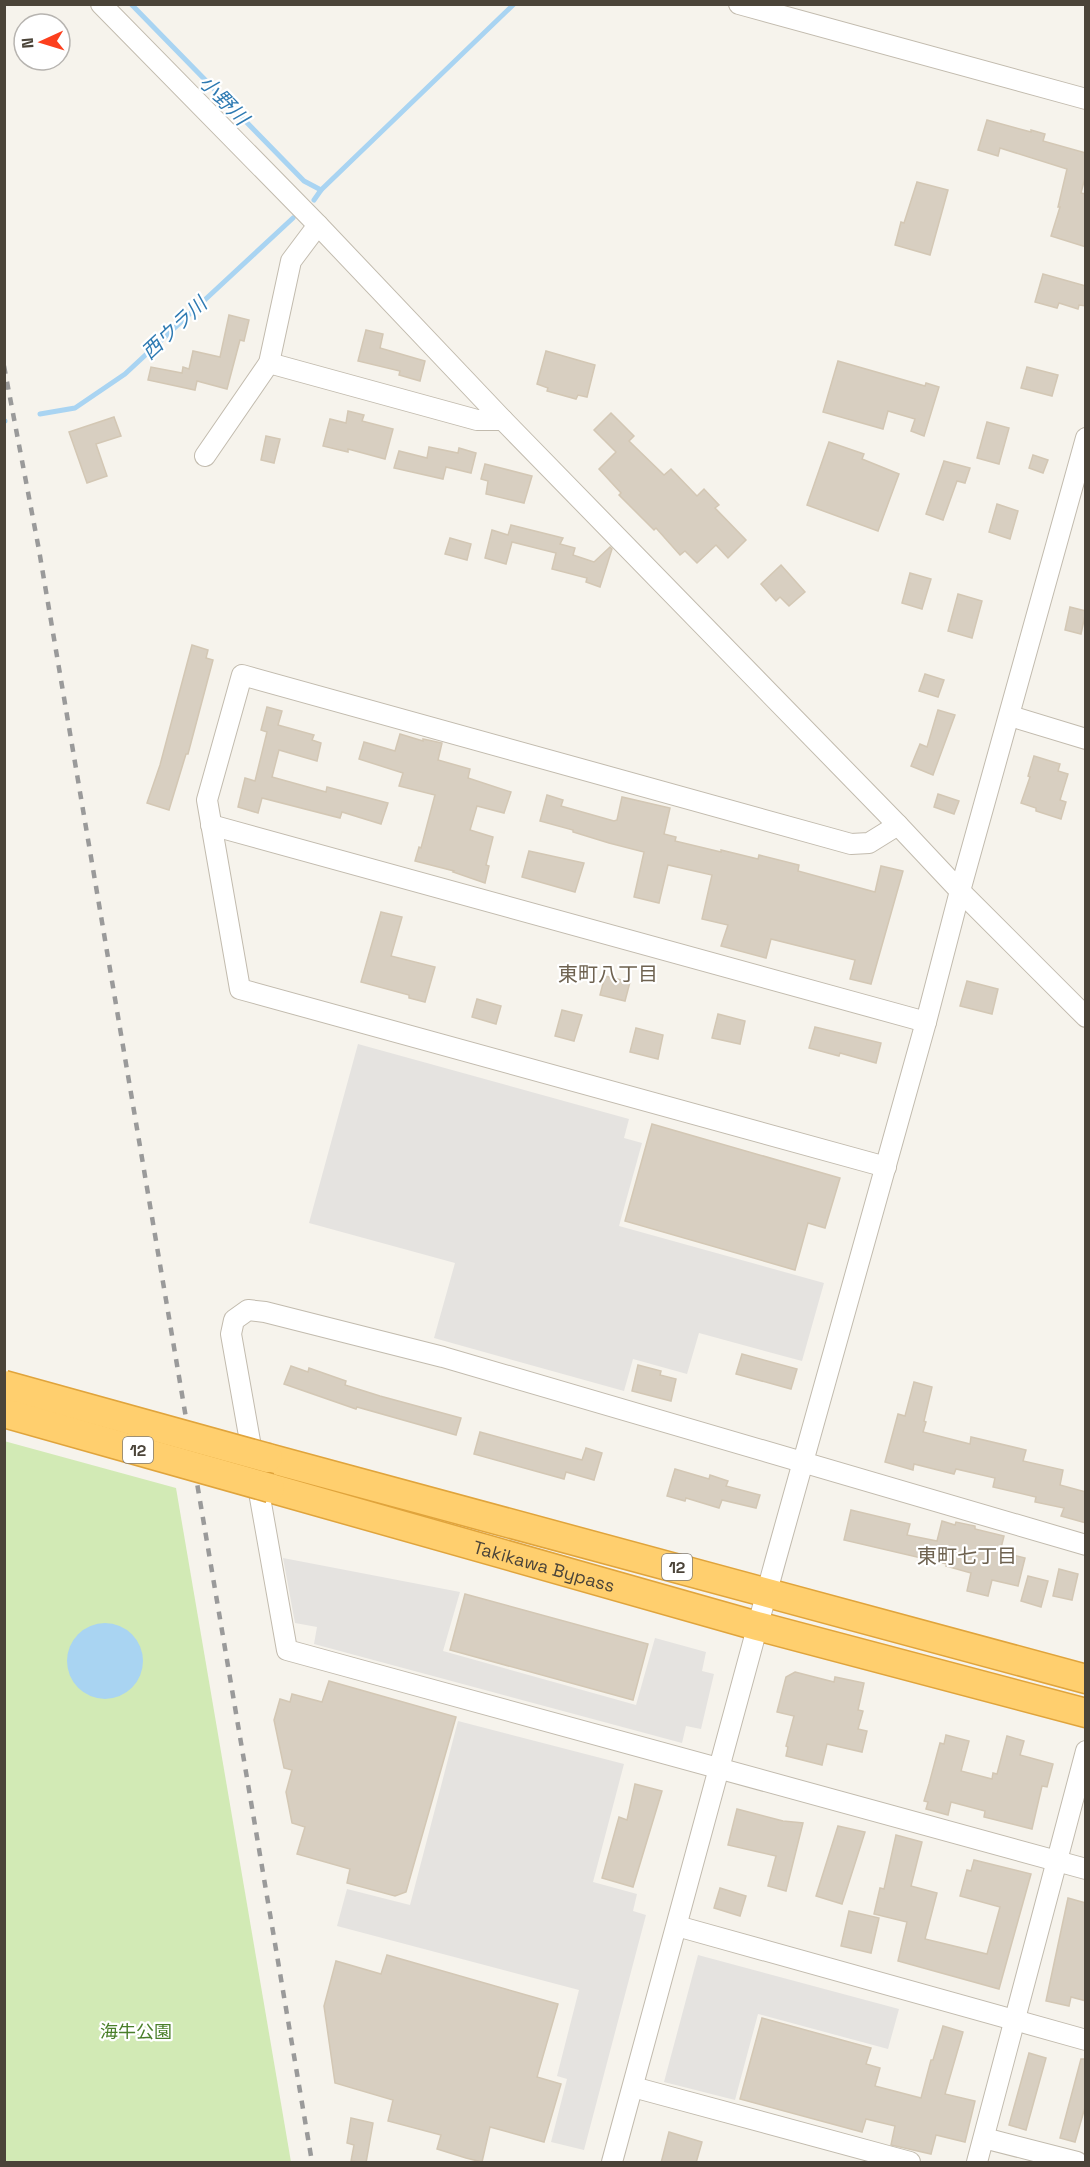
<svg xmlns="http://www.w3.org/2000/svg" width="1090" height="2167" viewBox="0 0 1090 2167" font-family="'Space Grotesk','Noto Sans JP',sans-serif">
  <rect width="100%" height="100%" fill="#f6f3ec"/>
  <path fill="#d2eab5" d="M4,1441L176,1488L291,2162H5Z"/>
  <g fill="#e5e3e0">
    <path d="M358,1044L629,1119L624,1138L642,1143L619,1226L824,1283L802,1361L699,1333L687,1374L633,1359L624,1391L434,1338L455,1263L309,1223Z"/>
    <path d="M283,1558L460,1592L443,1651L636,1705L655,1638L706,1652L702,1671L714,1674L701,1729L686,1726L682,1743L314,1644L317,1627L295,1623Z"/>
    <path d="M458,1721L624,1764L593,1882L637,1894L633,1911L646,1915L584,2150L551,2142L567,2079L557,2076L579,1990L337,1926L347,1889L410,1905Z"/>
    <path d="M698,1955L899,2009L888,2049L758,2014L735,2100L664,2082Z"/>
  </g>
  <circle fill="#a9d4f2" cx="105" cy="1661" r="38"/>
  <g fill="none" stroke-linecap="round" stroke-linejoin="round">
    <g stroke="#a9d4f2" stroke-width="5">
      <path d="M131,4L304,181L321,190"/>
      <path d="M314,200L321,190L514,4"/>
      <path d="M40,414L75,408L125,374L293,218"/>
      <path d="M4,421H5"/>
    </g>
  </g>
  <g fill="#d8cfc1" stroke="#d3c7b4" stroke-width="1.5">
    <path d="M987,120L1031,132V130L1045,134L1043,141L1086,153V174L1081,193L1086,194V247L1051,236L1060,207H1058L1067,169L1000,148L998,156L978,150Z"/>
    <path d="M917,182L948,190L930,255L895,245L901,222L904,223Z"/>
    <path d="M1043,274L1086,286V306L1079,305L1078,309L1059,303L1057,308L1035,302Z"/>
    <path d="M229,315L249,320L244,341L240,340L227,389L197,381L195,390L148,380L151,367L182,373L183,367L189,369L193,351L220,357Z"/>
    <path d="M366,330L383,334L380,348L425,361L420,381L399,375L400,371L358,361Z"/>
    <path d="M546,351L595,365L587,397L578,395L576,399L547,391L548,388L537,384Z"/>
    <path d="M838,361L925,386L926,383L939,387L924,436L911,431L915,419L888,411L883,429L823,412Z"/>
    <path d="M1027,367L1058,375L1052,396L1021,388Z"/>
    <path d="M348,411L364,415L362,421L393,429L385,459L348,449V452L323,446L330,419L346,423Z"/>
    <path d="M611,413L634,436L629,441L664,475L671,469L697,496L704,489L719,505L715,508L746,540L728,558L716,545L697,563L685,551L680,555L656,528L654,530L619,495L621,493L599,469L616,452L594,430Z"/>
    <path d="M114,417L121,436L96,444L107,476L87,483L69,432Z"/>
    <path d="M987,422L1009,428L999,464L977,458Z"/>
    <path d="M266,436L280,439L274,463L261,460Z"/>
    <path d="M829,442L864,454L862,459L899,474L878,531L807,505Z"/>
    <path d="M429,447L458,453L459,448L476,453L471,473L446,467L443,479L394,468L399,451L427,458Z"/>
    <path d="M1033,455L1048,460L1043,473L1029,468Z"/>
    <path d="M944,461L970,468L965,483L957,481L943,520L926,514Z"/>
    <path d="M485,464L532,476L524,503L486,494L488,481L481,479Z"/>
    <path d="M997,504L1018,511L1010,539L989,532Z"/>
    <path d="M511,525L563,538L560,544L575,548L573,555L594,562L610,547L612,549L600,587L586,582L587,578L552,569L556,553L512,542L506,564L485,558L492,530L508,535Z"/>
    <path d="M450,538L471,544L467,560L445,554Z"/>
    <path d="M781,565L805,592L789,606L780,597L776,601L761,584Z"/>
    <path d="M910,573L931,579L922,609L902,603Z"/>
    <path d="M958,594L982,601L972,638L948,631Z"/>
    <path d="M1070,607L1086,611L1081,634L1065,630Z"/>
    <path d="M192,645L208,650L206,658L213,660L188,754H186L169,810L147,803L160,765Z"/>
    <path d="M925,674L944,680L938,697L919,691Z"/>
    <path d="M267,707L282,711L278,725L314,735L312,740L321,743L317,761L279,750L272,777L326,792L327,787L388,803L381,824L342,812L340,818L262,798L258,813L238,807L245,778L255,781L267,732L261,730Z"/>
    <path d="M938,710L955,715L933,775L911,766L920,744L927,747Z"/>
    <path d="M400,734L423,741V739L442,743L438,760L470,769L468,778L511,792L504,813L477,806L470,830L493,837L486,865L489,866L485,883L453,872L454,871L415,861L419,847L421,848L435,795L399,786L403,773L359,759L364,742L395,751Z"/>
    <path d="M1034,756L1060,764L1058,771L1068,774L1060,800L1066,802L1061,819L1036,811V808L1021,803L1030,777L1028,776Z"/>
    <path d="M938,794L959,801L954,814L934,807Z"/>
    <path d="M547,795L563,800L561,806L614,821L617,820L622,797L670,808L664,834L676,837L675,841L721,852V850L758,859L759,855L799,865L798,871L875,892L881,866L903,871L871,984L850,979L855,960L771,939L766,958L721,946L728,925L702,919L712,875L668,865L659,903L634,897L644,852L609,843L573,832V830L540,821Z"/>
    <path d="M529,851L584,863L575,892L522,877Z"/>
    <path d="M381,912L402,917L391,956L435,967L425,1002L409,998V995L361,982Z"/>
    <path d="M605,976L630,982L625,1001L600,995Z"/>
    <path d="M967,981L998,989L992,1014L960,1006Z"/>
    <path d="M477,999L501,1006L496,1024L472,1017Z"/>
    <path d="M562,1010L582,1015L574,1041L555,1036Z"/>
    <path d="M718,1014L745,1021L740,1044L712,1038Z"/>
    <path d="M815,1027L881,1043L876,1063L840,1053L839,1056L809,1048Z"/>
    <path d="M636,1028L663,1035L658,1059L630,1052Z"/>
    <path d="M652,1124L840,1178L825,1228L808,1223L795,1270L625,1221Z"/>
    <path d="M742,1354L797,1369L791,1389L736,1374Z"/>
    <path d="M638,1365L661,1371L660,1375L676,1379L671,1401L632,1391Z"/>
    <path d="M291,1366L308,1372L309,1368L346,1381L345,1385L380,1396L461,1418L456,1435L357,1407L356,1409L284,1384Z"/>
    <path d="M914,1382L932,1387L924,1421L926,1422L923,1432L970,1444L971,1437L1026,1450L1023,1461L1063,1470L1060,1485L1086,1492V1523L1061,1516L1064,1508L1035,1502L1036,1497L993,1487L995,1478L956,1469L954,1474L914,1464L913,1470L885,1462L898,1414L905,1416Z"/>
    <path d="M480,1432L582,1460L586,1448L602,1453L594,1480L566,1472L564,1479L474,1454Z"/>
    <path d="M675,1469L709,1479L710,1475L728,1481L726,1486L760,1495L756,1508L722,1500L719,1508L686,1498L685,1501L667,1496Z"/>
    <path d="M851,1510L910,1524L907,1535L937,1541L942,1521L955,1525L956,1522L975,1526V1529L1004,1536L1000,1552L1025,1558L1018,1586L992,1580L988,1596L967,1591L971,1573L946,1566L947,1564L844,1540Z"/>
    <path d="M1059,1569L1078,1574L1072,1600L1053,1596Z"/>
    <path d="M1028,1576L1048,1581L1041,1607L1021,1601Z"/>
    <path d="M465,1594L648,1644L633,1700L450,1650Z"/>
    <path d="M795,1672L834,1682L835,1677L864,1683L858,1710L863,1711L858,1729L867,1731L862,1752L827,1744L822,1765L786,1756L788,1747L786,1746L794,1716L777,1712L786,1677Z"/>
    <path d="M329,1681L456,1717L406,1892L395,1896L347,1883L350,1869L297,1854L305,1827L292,1823L286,1792L292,1770L284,1768L274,1720L280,1699L290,1702L292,1694L322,1702Z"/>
    <path d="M946,1735L969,1741L961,1771L992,1779L993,1773L997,1774L1007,1736L1024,1741L1020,1755L1053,1764L1047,1787L1042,1786L1032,1829L984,1817L985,1811L951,1802L948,1815L926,1809L928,1802L924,1801L929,1784L940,1743L944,1744Z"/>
    <path d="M635,1784L662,1791L633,1887L602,1878L619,1817L627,1820Z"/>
    <path d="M737,1809L783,1821L803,1823L786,1891L768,1886L776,1856L728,1845Z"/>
    <path d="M838,1826L865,1832L842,1904L816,1896Z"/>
    <path d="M896,1835L922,1842L911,1886L937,1893L925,1939L987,1954L1000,1907L960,1896L967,1870L971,1871L974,1860L1031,1874L999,1989L898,1961L907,1922L874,1914L880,1888L884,1889Z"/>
    <path d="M720,1888L746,1896L740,1916L714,1908Z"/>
    <path d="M1068,1898L1086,1903V2001L1071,1997L1069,2006L1046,2001Z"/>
    <path d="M849,1911L879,1918L871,1953L841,1946Z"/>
    <path d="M387,1955L558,2004L537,2077L561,2084L544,2142L490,2127L482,2162L466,2158L437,2149L441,2135L388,2121L393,2100L335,2083L324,2006L336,1961L381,1974Z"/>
    <path d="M762,2018L871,2048L866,2064L880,2068L875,2086L921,2098L931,2060H933L943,2026L963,2032L945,2094L975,2101L965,2142L936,2135L931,2154L891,2145L895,2126L866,2119L862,2132L740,2099Z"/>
    <path d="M1029,2053L1046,2058L1026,2130L1009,2125Z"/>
    <path d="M1081,2059H1086V2104L1075,2142L1060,2138Z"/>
    <path d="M351,2118L373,2123L366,2163L351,2161L354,2145L347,2143Z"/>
    <path d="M669,2132L702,2142L696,2163H661Z"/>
  </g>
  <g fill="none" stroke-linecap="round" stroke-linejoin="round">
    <defs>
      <g id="minor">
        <path d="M101,4L318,225L503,420L898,825L960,891L1086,1017"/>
        <path d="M739,4L1086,99"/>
        <path d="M269,363L477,420H503"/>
        <path d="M205,456L269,363L291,261L318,225"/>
        <path d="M1010,716L1086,739"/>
        <path d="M211,825L926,1022"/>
        <path d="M886,1167L240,989L207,800L242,675L851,844L869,843L898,825"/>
        <path d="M1086,1545L443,1357L265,1312L248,1310L234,1320L231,1334L287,1650L1086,1869"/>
        <path d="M677,1926L1086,2040"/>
        <path d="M633,2087L910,2162"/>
        <path d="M984,2138L1077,2162"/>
        <path d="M612,2162L775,1562L926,1022L960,891L1086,438"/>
        <path d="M977,2162L1086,1751"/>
      </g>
      <g id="highway">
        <path d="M268,1458L1086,1679"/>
        <path id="s1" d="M270,1488L757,1626L1086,1713"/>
      </g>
    </defs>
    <use href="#minor" stroke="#c2bbae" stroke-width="22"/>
    <use href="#highway" stroke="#e0a43c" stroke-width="31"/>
    <use href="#minor" stroke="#fff" stroke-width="20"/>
    <use href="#highway" stroke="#ffcf6e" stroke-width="28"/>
    <path stroke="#9a9a9a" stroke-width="4.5" stroke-dasharray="8 8" stroke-linecap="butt" d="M4,366L39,550L312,2162"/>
    <defs>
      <g id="highway-bridge">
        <path d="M4,1385L268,1458"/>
        <path d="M4,1413L270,1488"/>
      </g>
    </defs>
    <use href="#highway-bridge" stroke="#e0a43c" stroke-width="31" stroke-linecap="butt"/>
    <use href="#highway-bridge" stroke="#ffcf6e" stroke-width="28"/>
  </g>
  <g text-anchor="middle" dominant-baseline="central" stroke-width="4.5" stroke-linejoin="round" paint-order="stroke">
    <g fill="#fff" stroke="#817c74" stroke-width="1.5">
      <rect x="123" y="1437" width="30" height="26" rx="4.5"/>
      <rect x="662" y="1554" width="30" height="26" rx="4.5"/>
    </g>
    <g font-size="16" font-weight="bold" fill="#4b4439">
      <text x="138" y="1450">12</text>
      <text x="677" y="1567">12</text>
    </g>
    <g font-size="18" fill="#4b4439" stroke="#fff">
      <text stroke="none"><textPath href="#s1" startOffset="285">Takikawa Bypass</textPath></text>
    </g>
    <g font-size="18" fill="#4a7f2a" stroke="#fff">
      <text x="136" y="2031">海牛公園</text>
    </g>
    <g font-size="20" font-style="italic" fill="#2e7ab2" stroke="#fff">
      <text transform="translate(224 100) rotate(46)">小野川</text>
      <text transform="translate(174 328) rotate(-43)">西ウラ川</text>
    </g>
    <g font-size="20" fill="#6e6250" stroke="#fff">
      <text x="608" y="974">東町八丁目</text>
      <text x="967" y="1556">東町七丁目</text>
    </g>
  </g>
  <rect width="1090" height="2167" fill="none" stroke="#4b4439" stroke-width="12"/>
  <g transform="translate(42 42) rotate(266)"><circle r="28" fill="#ffffff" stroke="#b7b4b0" stroke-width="1.5"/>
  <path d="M0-4.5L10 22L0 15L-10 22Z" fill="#fc3f1d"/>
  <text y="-9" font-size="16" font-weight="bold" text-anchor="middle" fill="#4b4439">N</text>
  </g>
</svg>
